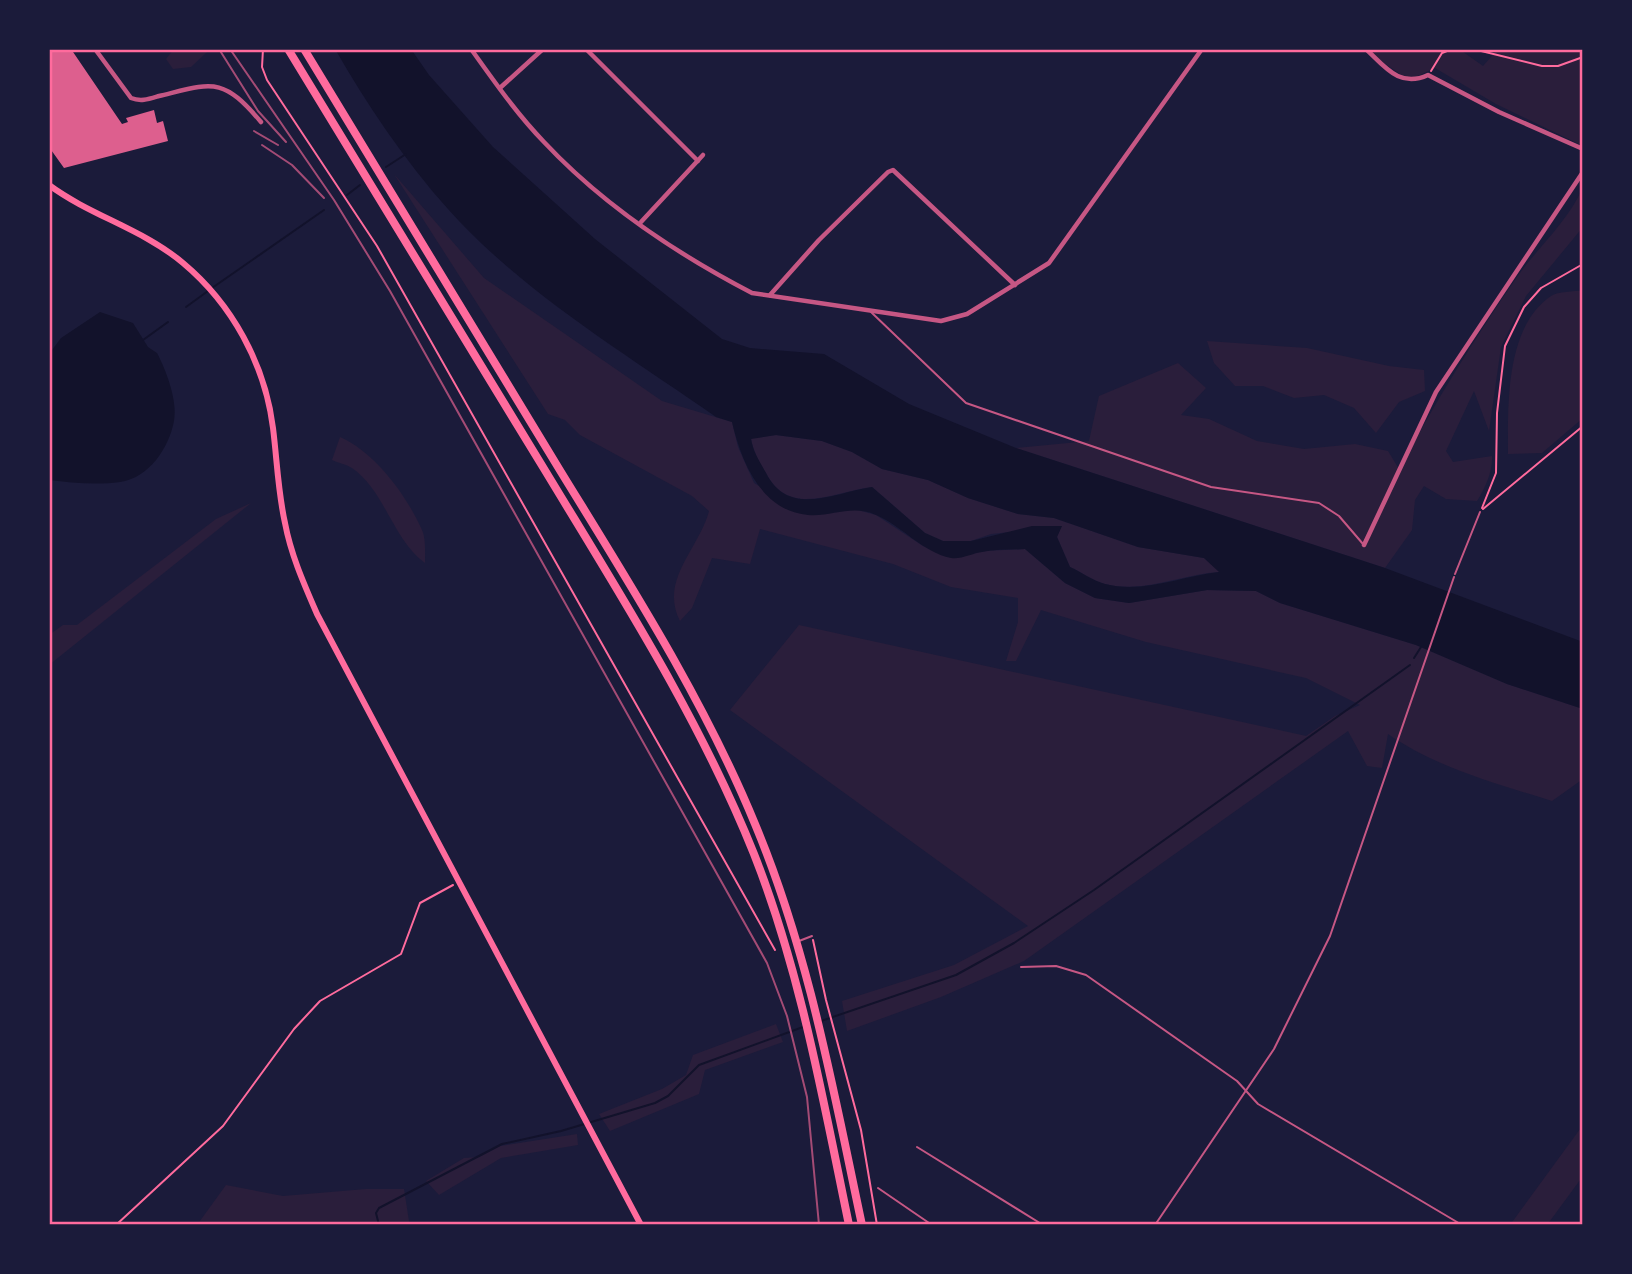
<svg xmlns="http://www.w3.org/2000/svg" width="1632" height="1274" viewBox="0 0 1632 1274" font-family="Inter,sans-serif">
  <rect width="100%" height="100%" fill="#1b1b3a"/>
  <g fill="#2a1e3b">
    <path d="M174,49H205L207,52L191,67L173,69L166,59Z"/>
    <path d="M1363,49H1459L1483,66L1498,49H1583V146L1496,104L1435,68L1409,80Z"/>
    <path d="M394,174L484,278L662,401L732,422L738,447L754,483L808,515L854,509L876,515L923,546L952,558L985,551L1025,549L1065,583L1095,598L1129,603L1207,590L1256,591L1280,603L1416,645L1507,684L1583,709V779L1552,801C1495,783 1437,768 1388,734L1382,768L1367,766L1348,731L1024,961L941,997L847,1031L842,1001L954,965L1028,926L730,710L799,625L1306,736L1335,716L1360,705L1306,678L1146,642L1041,610L1016,661H1006L1018,622V598L951,587L893,564L760,529L750,564L712,558L692,608L680,621C659,580 699,549 709,511L692,496L580,435L565,420L548,414Z"/>
    <path d="M1583,187V227L1526,296L1501,347L1489,431L1474,391L1446,451L1453,462L1492,456C1493,471 1485,489 1477,501L1446,499L1424,486L1415,500L1412,530L1385,568L1016,448L1089,441L1099,396L1178,363L1206,388L1181,415L1209,419L1257,441L1304,449L1355,444L1388,451L1399,469C1435,403 1474,339 1517,277C1538,247 1568,222 1583,187Z"/>
    <path d="M1583,290V418L1542,453L1508,454C1508,406 1505,327 1551,296C1558,291 1574,292 1583,290Z"/>
    <path d="M1207,341L1307,348L1389,366L1424,370L1425,391L1399,402L1376,433L1354,408L1324,395L1294,398L1263,386H1235L1214,363Z"/>
    <path d="M776,435L822,441L852,452L882,469L928,480L968,498L1018,514L1054,518L1138,547L1204,558L1220,572C1181,574 1144,594 1105,584C1093,581 1081,572 1070,567L1057,537L1061,527L991,534L971,541H943L925,533L872,487C833,492 789,518 766,473C759,462 753,451 751,438Z"/>
    <path d="M340,437C375,452 407,496 422,530C426,539 425,553 425,563C393,540 385,491 352,468C346,464 338,463 332,460Z"/>
    <path d="M251,503L49,665V635L63,625H77L216,519Z"/>
    <path d="M776,1024L783,1042L705,1070L699,1094L610,1131L599,1114L662,1089L686,1075L693,1055Z"/>
    <path d="M1583,1125V1176L1547,1225H1510Z"/>
    <path d="M577,1134L578,1145L501,1158L439,1195L426,1181L464,1158L479,1157L500,1146Z"/>
    <path d="M226,1185L283,1196L366,1189H404L409,1221L412,1225H197Z"/>
  </g>
  <g fill="#12122b" fill-rule="evenodd">
    <path d="M335,49H411L429,75L493,147L595,239L722,339L750,348L824,354L909,404L1016,448L1385,568L1583,642V709L1507,684L1416,645L1280,603L1256,591L1207,590L1129,603L1095,598L1065,583L1025,549C1011,550 996,549 982,552C973,553 960,560 951,558C922,552 902,526 876,515C852,504 832,517 808,515C761,511 741,461 732,422L716,417C626,354 522,292 448,209C404,160 368,106 335,49ZM776,435L822,441L852,452L882,469L928,480L968,498L1018,514L1054,518L1138,547L1204,558L1219,572C1182,576 1143,594 1105,584C1093,581 1081,572 1070,567L1057,537L1062,526H1032L971,541H943L925,533L872,487C833,493 789,518 766,473C760,462 753,452 751,439Z"/>
    <path d="M100,312L133,323L148,347L157,353C166,370 178,401 174,421C169,448 149,478 120,482C98,485 71,483 49,480V354L61,338Z"/>
  </g>
  <g fill="none" stroke-linecap="round" stroke-linejoin="round">
    <g stroke="#12122b" stroke-width="2">
      <path d="M386,167L406,154"/>
      <path d="M347,195L360,185"/>
      <path d="M212,288L324,210"/>
      <path d="M186,307L208,291"/>
      <path d="M143,340L168,322"/>
      <path d="M1414,658L1421,647"/>
      <path d="M821,1021L956,975L1014,943L1094,890L1410,665"/>
      <path d="M379,1225L376,1213L379,1208L502,1144L561,1131L655,1103L668,1096L699,1065L803,1027"/>
    </g>
  </g>
  <path fill="#dd5f8e" d="M49,49H71L122,124L128,122L126,118L154,110L157,123L163,121L168,141L64,168L49,147Z"/>
  <g fill="none" stroke-linecap="round" stroke-linejoin="round">
    <g stroke="#ff6b9d" stroke-width="2">
      <path d="M263,49L262,67L267,80L377,246L775,950"/>
      <path d="M1473,49L1542,66H1558L1583,57"/>
      <path d="M1431,71L1442,53L1452,49"/>
      <path d="M1482,508L1496,473L1497,413L1505,346L1524,307L1541,288L1583,264"/>
      <path d="M1483,509L1583,426"/>
      <path d="M813,940L826,1000L861,1130L877,1225"/>
      <path d="M116,1225L223,1126L294,1029L320,1001L401,954L420,903L453,885"/>
    </g>
    <g stroke="#c65784" stroke-width="2">
      <path d="M871,312L966,403L1211,487L1319,503L1339,516L1363,544"/>
      <path d="M1455,574L1480,512"/>
      <path d="M799,941L812,936"/>
      <path d="M1021,967L1056,966L1086,975L1237,1081L1258,1104L1462,1225"/>
      <path d="M917,1147L1043,1225"/>
      <path d="M878,1188L932,1225"/>
      <path d="M1155,1225L1274,1049L1330,936L1454,577"/>
    </g>
    <g stroke="#c65784" stroke-width="4.5">
      <path d="M95,49L131,98C141,102 149,99 159,96C213,83 222,76 261,122"/>
      <path d="M471,49C494,81 516,113 544,142C602,204 677,254 752,293L941,321L967,314L1049,263L1202,49"/>
      <path d="M586,49L698,161"/>
      <path d="M1366,49C1386,68 1400,88 1428,75L1499,112L1583,149"/>
      <path d="M501,87L543,49"/>
      <path d="M641,222L703,155"/>
      <path d="M770,295L819,240L888,172L893,170L1015,285"/>
      <path d="M1364,545L1436,392L1583,172"/>
    </g>
    <path stroke="#ff6b9d" stroke-width="6" d="M49,185C91,216 143,229 183,263C232,304 265,364 273,428C277,460 278,492 285,523C291,555 304,584 317,614L641,1225"/>
    <g stroke="#ff6b9d" stroke-width="8">
      <path d="M288,49C374,190 460,331 546,472C621,596 700,719 754,854C801,973 823,1100 849,1225"/>
      <path d="M304,49C389,190 475,331 561,472C631,586 704,700 755,824C809,953 833,1089 862,1225"/>
    </g>
    <g stroke="#a44b75" stroke-width="2">
      <path d="M219,49L258,111L286,142"/>
      <path d="M230,49L334,200L390,291L767,963L787,1016L807,1097L819,1225"/>
      <path d="M254,131L278,145"/>
      <path d="M262,145L292,165L324,198"/>
    </g>
  </g>
  <rect width="1632" height="1274" fill="none" stroke="#1b1b3a" stroke-width="102"/>
  <rect x="51" y="51" width="1530" height="1172" fill="none" stroke="#ff6b9d" stroke-width="2.5"/>
</svg>
